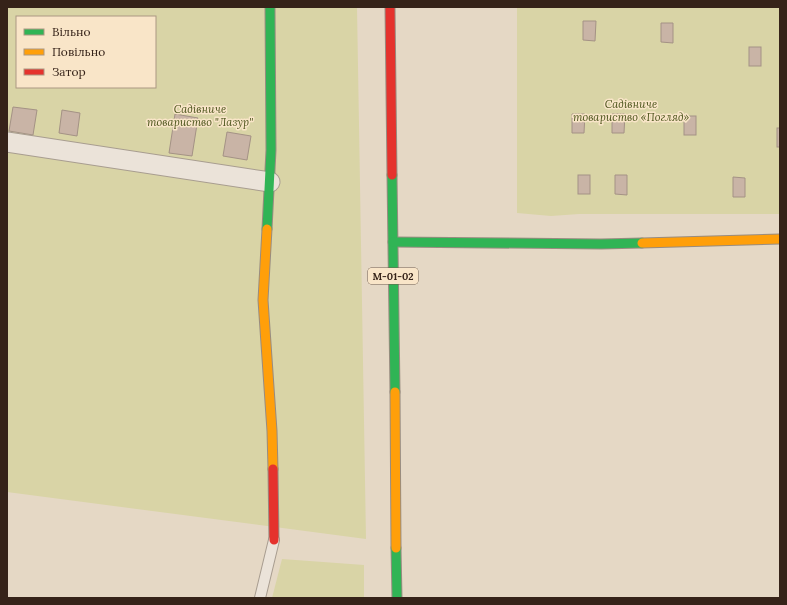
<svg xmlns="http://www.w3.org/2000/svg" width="787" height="605" viewBox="0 0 787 605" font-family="Lora,serif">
  <rect width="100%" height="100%" fill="#e5d8c5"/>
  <g fill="#d9d4a6" fill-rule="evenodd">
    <path d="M7,7H357L366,539L7,492ZM17,17H155V87H17Z"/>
    <path d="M517,7H780V214H579L551,216L517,213Z"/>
    <path d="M282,559L364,565V598H272Z"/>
  </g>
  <g fill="#c9b4a6" stroke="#a49285">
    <path d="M583,21H596L595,41L583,40Z"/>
    <path d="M661,23H673V43L661,42Z"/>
    <rect x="749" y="47" width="12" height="19"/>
    <path d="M13,107L37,110L33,135L9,131Z"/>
    <path d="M62,110L80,113L77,136L59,133Z"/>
    <path d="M175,114L198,118L192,156L169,153Z"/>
    <path d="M572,114H585L584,133H572Z"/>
    <path d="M612,114H625L624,133H612Z"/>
    <rect x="684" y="116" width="12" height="19"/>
    <rect x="777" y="128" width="3" height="19"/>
    <path d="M227,132L251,136L247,160L223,156Z"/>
    <rect x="578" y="175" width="12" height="19"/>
    <path d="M615,175H627V195L615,194Z"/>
    <path d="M733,177L745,178V197H733Z"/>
  </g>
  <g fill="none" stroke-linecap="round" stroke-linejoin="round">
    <defs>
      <path id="lane" d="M260,598L274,540"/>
      <path id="street" d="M7,142L270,182"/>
      <g id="fast">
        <path d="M392,175L395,392"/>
        <path d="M267,229L271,150L270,7"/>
        <path d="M393,242L601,244L642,243"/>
        <path d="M396,548L397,598"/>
      </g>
      <g id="slow">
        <path d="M267,229L263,300L272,431L273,469"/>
        <path d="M642,243L780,239"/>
        <path d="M395,392L396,548"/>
      </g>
      <g id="jam">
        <path d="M390,7L392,175"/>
        <path d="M273,469L274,540"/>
      </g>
    </defs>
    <use href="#lane" stroke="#a89d90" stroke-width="12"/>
    <use href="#street" stroke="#a89d90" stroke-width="21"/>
    <use href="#fast" stroke="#988c80" stroke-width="11"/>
    <use href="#slow" stroke="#988c80" stroke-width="11"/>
    <use href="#jam" stroke="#988c80" stroke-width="11"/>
    <use href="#lane" stroke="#ebe3d9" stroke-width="10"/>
    <use href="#street" stroke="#ebe3d9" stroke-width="19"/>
    <use href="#fast" stroke="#30b455" stroke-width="9"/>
    <use href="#slow" stroke="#ff9f0a" stroke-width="9"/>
    <use href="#jam" stroke="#e5322d" stroke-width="9"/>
  </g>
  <g text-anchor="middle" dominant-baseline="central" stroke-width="3" stroke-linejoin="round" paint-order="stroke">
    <rect fill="#f9e5c8" stroke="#705d4e" stroke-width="1" x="368" y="268" width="50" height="16" rx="3"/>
    <g font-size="10" font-weight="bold" fill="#362319">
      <text x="393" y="276">М-01-02</text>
    </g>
    <g font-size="11" font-style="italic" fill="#4d551d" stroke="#f9e5c8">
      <text x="631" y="104">Садівниче<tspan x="631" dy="13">товариство «Погляд»</tspan></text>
      <text x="200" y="109">Садівниче<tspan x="200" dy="13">товариство "Лазур"</tspan></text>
    </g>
  </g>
  <rect width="787" height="605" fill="none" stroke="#362319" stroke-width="16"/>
  <rect x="16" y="16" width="140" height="72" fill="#f9e5c8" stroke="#ab9782"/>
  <rect x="24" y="29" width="20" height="6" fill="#30b455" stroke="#ab9782"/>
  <text x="52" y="36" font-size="12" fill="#362319">Вільно</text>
  <rect x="24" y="49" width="20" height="6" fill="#ff9f0a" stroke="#ab9782"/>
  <text x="52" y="56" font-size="12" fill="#362319">Повільно</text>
  <rect x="24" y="69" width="20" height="6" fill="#e5322d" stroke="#ab9782"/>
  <text x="52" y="76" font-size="12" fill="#362319">Затор</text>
</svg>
